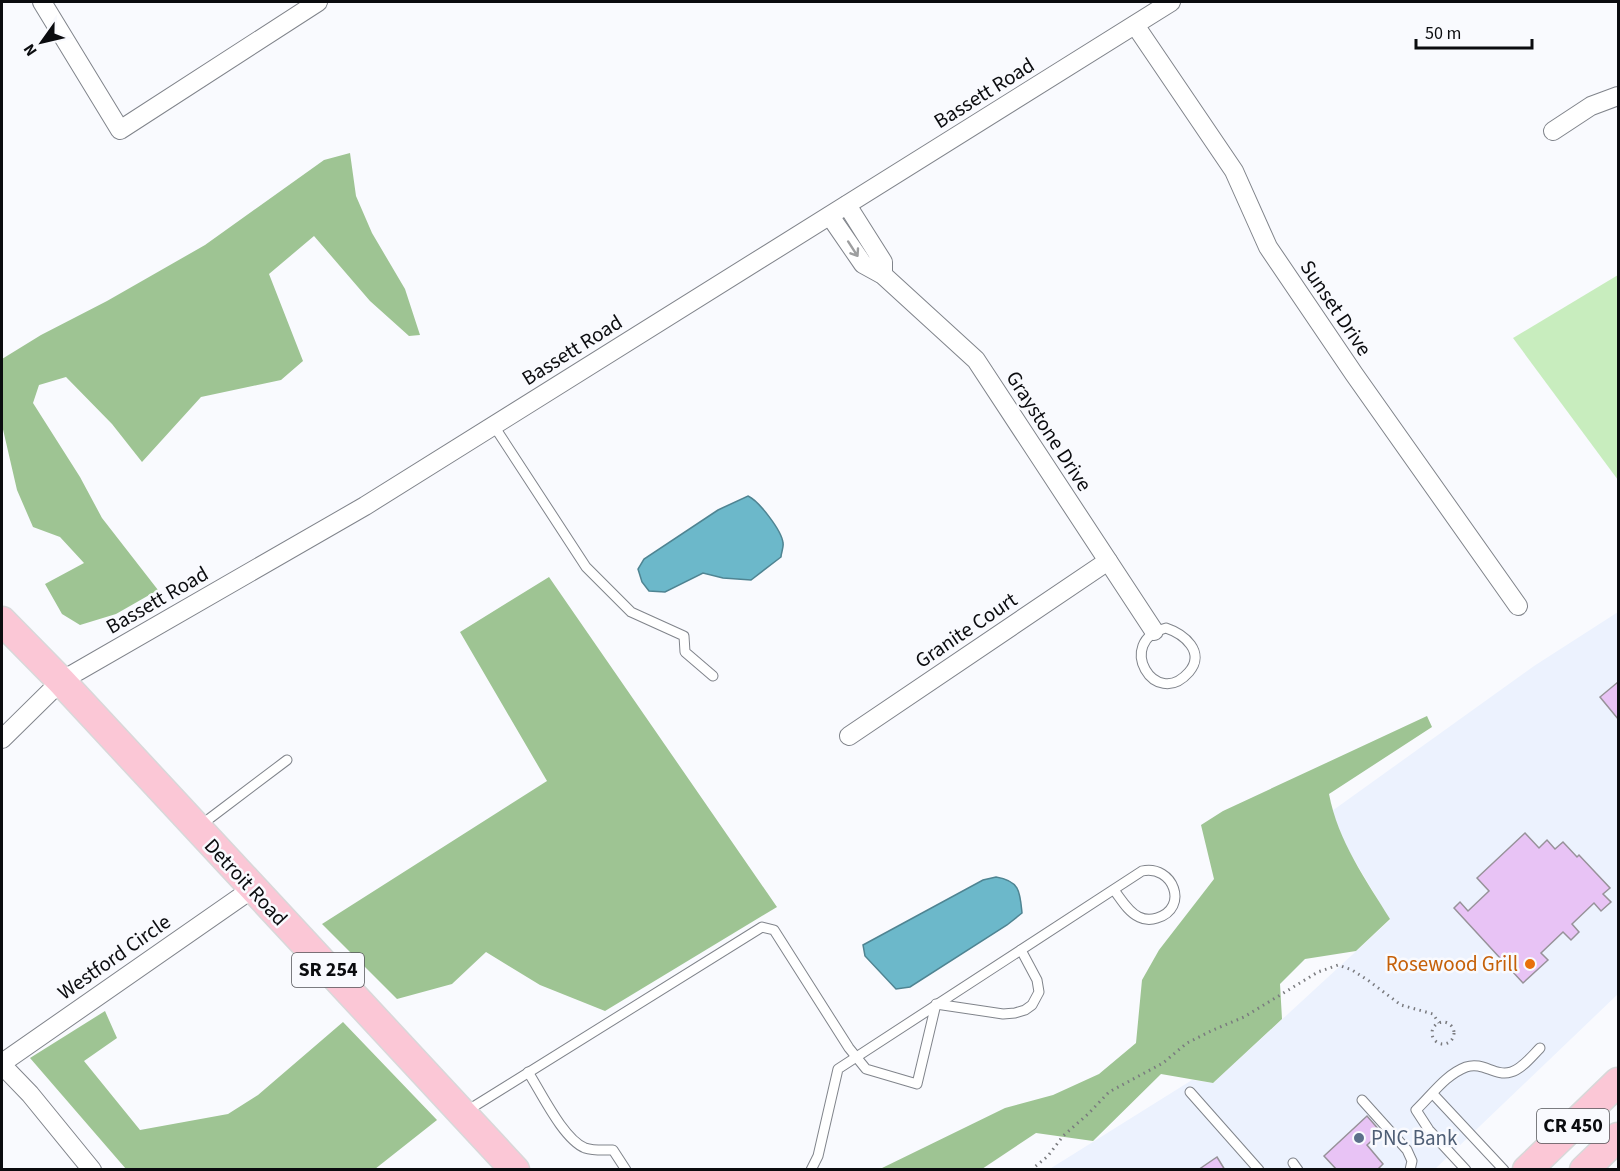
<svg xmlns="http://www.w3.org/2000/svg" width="1620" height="1171" viewBox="0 0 1620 1171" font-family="'Source Sans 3',sans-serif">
  <rect width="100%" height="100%" fill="#f9fafe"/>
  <path fill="#ecf2fe" d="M1618,612V994L1435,1169L1048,1170L1192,1080L1213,1083L1390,920L1346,846L1332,811L1534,666Z"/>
  <path fill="#c8edbe" d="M1618,275V480L1513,338Z"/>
  <g fill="#9ec493">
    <path d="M350,153L356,196L372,233L405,289L420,335L409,336L370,301L314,236L269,274L303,361L281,380L201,397L142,462L112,424L66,377L39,385L33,403L80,477L102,518L158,590L116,614L80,625L62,614L45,584L84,563L60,537L33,527L17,490L2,425V359L41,335L107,301L205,245L324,160Z"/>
    <path d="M549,577L777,907L605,1011L540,985L486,952L452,984L397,999L322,924L547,781L460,632Z"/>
    <path d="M1427,716L1432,727L1329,794C1338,841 1366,880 1390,919L1356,951L1305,959L1280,984L1282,1019L1213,1083L1161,1074L1093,1141L1036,1133L982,1169H880L1005,1108L1053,1095L1099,1074L1136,1043L1142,980L1159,950L1214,879L1201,825L1223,811Z"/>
    <path d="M105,1011L117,1038L84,1061L140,1130L228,1114L258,1095L343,1022L437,1120L375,1169H126L30,1058Z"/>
  </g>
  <g fill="#6cb8ca" stroke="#4f8492" stroke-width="1.5">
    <path d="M748,496C759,501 782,531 783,543C784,547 781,553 781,557L751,580L723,578L703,573L665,592L649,591L642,582L638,569L644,559L718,510Z"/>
    <path d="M996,877C1020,881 1020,892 1022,913L1007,925L910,987L896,989L865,956L863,945L983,880Z"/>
  </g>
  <g fill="#e8c3f5" stroke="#979299" stroke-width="1.5">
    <path d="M1618,682V719L1600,697Z"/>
    <path d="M1525,833L1539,848L1547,840L1555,849L1563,842L1577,857L1579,855L1610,888L1603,894L1611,902L1601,911L1594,903L1572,924L1579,932L1571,940L1563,932L1541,953L1548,960L1523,983L1454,908L1460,902L1468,911L1489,891L1477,878Z"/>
    <path d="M1367,1116L1381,1132L1367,1145L1383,1164L1377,1170H1337L1324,1156Z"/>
    <path d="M1217,1157L1225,1170H1198Z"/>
  </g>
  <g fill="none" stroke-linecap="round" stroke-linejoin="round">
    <defs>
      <g id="lane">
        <path d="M494,426L586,567L631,612L684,636L685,652L713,676"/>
        <path d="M1166,628C1184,634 1206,652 1189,672C1155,711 1114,641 1166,628Z"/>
        <path d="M201,825L287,760"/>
        <path d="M528,1072C541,1092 563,1139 585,1148C594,1151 604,1150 613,1150L626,1170"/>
        <path d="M1190,1092L1259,1170"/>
        <path d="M1433,1094L1504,1170"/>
        <path d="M1362,1100L1407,1150L1412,1161L1410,1170"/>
        <path d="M465,1112L762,927L774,930L849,1048L866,1069L917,1084L936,1004L1003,1014L1015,1013L1025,1010L1032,1005L1039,992L1037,980L1021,950"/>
        <path d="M1293,1163L1298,1170"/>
        <path d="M811,1170L818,1156L838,1069L1142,871C1173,864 1190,908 1157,918C1151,920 1145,920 1139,917C1128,912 1121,899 1114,890"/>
        <path d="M1466,1170L1429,1130L1416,1110C1432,1095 1445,1075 1466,1067C1483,1061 1495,1077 1511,1072C1522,1069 1532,1056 1540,1048"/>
      </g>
      <g id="street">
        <path d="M42,2L120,130L318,2"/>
        <path d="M1135,25L1234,171L1268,247L1354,374L1518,606"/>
        <path d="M1553,131L1591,106L1618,96"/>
        <path d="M847,205L883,262V275"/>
        <path d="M830,216L863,264L883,275L976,360L1154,631"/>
        <path d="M849,736L1108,561"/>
        <path d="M2,739L61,681L365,506L1171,2"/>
        <path d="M2,1063L252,889"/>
        <path d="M2,1065L30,1094L92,1170"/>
      </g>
      <g id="primary">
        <path d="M2,621L61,681L515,1170"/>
        <path d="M1527,1170L1618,1082"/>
        <path d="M1584,1170L1618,1137"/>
      </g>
    </defs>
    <use href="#lane" stroke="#80848b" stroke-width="11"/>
    <use href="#street" stroke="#80848b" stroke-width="20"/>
    <use href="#primary" stroke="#d8d8d9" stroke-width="31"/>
    <g stroke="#7a7b7f" stroke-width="3" stroke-dasharray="1.5 4.5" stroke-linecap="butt">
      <circle cx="1443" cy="1033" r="11"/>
      <path d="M1031,1170L1048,1156L1063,1136L1088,1114L1109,1092L1163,1063L1187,1043L1213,1030L1244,1017L1318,972L1338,965L1352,970L1369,981L1401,1005L1433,1014L1439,1023"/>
    </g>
    <use href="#lane" stroke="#fff" stroke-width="9"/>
    <use href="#street" stroke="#fff" stroke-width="18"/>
    <use href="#primary" stroke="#fbc7d6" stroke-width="28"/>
  </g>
  <defs><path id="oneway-shaft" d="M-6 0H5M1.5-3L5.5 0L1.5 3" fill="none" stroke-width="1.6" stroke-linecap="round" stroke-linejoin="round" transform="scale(1.5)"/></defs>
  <use stroke="#9d9e9f" href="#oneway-shaft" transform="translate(853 249) rotate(57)"/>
  <circle fill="#e8710a" stroke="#f9fafe" stroke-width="2" cx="1530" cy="964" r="6"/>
  <circle fill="#5c6f8a" stroke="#f9fafe" stroke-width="2" cx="1359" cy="1138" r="6"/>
  <g text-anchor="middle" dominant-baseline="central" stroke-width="5" stroke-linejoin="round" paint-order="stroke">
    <g fill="#f9fafe" stroke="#525357" stroke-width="1.5">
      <rect x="292" y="953" width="72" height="34" rx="4.5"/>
      <rect x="1537" y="1109" width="72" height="34" rx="4.5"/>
    </g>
    <g font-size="20" font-weight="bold" fill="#0b0c0f">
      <text x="328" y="970">SR 254</text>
      <text x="1573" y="1126">CR 450</text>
    </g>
    <g font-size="21" fill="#0b0c0f" stroke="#f9fafe">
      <text transform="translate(984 93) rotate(-32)">Bassett Road</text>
      <text transform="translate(1336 308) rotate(56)">Sunset Drive</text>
      <text transform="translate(572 350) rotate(-32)">Bassett Road</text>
      <text transform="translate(1049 431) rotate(57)">Graystone Drive</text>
      <text transform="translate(157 600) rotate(-30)">Bassett Road</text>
      <text transform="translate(966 630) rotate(-34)">Granite Court</text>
      <text transform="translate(246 882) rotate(47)">Detroit Road</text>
      <text transform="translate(114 957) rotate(-35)">Westford Circle</text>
    </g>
    <g font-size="21" fill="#c56008" stroke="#f9fafe" text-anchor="end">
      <text x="1518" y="964">Rosewood Grill</text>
    </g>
    <g font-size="21" fill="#4e5e75" stroke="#f9fafe" text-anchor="start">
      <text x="1371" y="1138">PNC Bank</text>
    </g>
  </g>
  <rect width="1620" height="1171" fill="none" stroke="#0b0c0f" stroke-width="6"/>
  <g transform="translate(42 42) rotate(236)" stroke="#f9fafe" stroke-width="4.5" paint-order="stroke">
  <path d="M0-4.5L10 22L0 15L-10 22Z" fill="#0b0c0f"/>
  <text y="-9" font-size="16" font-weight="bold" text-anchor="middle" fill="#0b0c0f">N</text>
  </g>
  <path d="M1416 39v9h116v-9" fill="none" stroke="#0b0c0f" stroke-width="3"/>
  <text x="1425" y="39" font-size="18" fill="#0b0c0f" stroke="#f9fafe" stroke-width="4.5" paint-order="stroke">50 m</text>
</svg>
